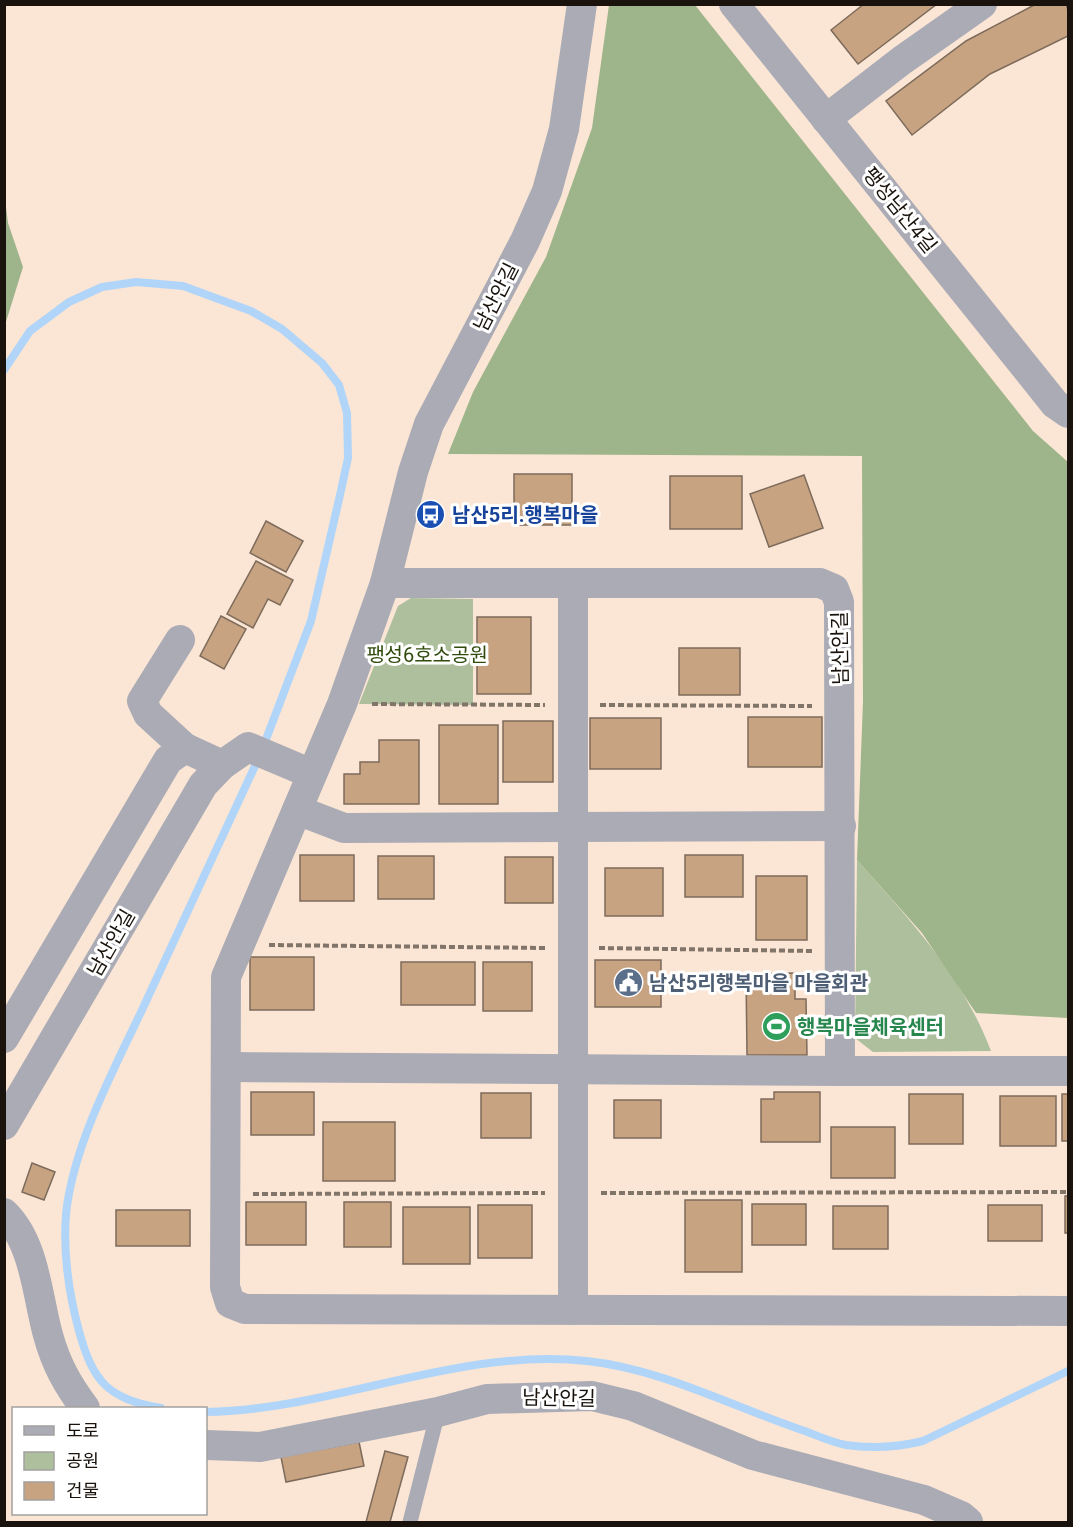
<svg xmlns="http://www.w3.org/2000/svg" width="1073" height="1527" viewBox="0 0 1073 1527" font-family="Roboto,'Noto Sans KR',sans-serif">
  <rect width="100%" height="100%" fill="#fbe6d5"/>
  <g fill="#adbf9d">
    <path d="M411,598L473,599V705L359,704L398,606Z"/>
    <path d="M857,860C910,920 962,975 991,1051L873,1052L855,1038Z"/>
  </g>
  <g fill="#9eb48a">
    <path d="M609,5H695L1033,431L1068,462V1018L976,1013L922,933L857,860L863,701L862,456L448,454L473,392L546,257L592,128Z"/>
    <path d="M4,191L8,223L23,267L5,325Z"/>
  </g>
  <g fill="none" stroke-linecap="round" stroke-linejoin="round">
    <g stroke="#b1d5f8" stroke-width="8">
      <path d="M4,370L30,331L69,302L102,287L136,282L183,286L251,311L282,329L322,363L339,385L347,413L348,458L340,495L311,621L265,742"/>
      <path d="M161,1408C108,1399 93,1382 79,1331C69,1294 63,1253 66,1214C73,1146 113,1071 142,1010C179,929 217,848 255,766"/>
      <path d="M206,1412C334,1410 458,1347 587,1361C661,1369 729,1405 799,1429C814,1434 830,1442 846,1445C872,1449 898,1447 923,1441L1068,1371"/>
    </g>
  </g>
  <g fill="#c8a382" stroke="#7d6b5b" stroke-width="1.5">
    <path d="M864,4H937L858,64L831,30Z"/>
    <path d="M1036,4H1066L1068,10V36L990,74L912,135L886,101L966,41Z"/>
    <rect x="514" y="474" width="58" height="51"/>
    <path d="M804,475L823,528L769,547L750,494Z"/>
    <rect x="670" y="476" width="72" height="53"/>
    <path d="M266,521L303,541L286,572L250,553Z"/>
    <path d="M256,561L293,580L280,605L268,599L253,628L227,614Z"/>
    <path d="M221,616L246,629L224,669L200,656Z"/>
    <rect x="477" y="617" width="54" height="77"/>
    <rect x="679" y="648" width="61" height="47"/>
    <rect x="748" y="717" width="74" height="50"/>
    <rect x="590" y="718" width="71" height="51"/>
    <rect x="503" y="721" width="50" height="61"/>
    <rect x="439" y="725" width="59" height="79"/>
    <path d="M379,740H419V804H344V774H360V762H379Z"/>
    <rect x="300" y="855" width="54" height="46"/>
    <rect x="685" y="855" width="58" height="42"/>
    <rect x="378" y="856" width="56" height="43"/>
    <rect x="505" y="857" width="48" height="46"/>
    <rect x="605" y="868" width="58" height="48"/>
    <rect x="756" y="876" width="51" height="64"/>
    <rect x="250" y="957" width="64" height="53"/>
    <rect x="595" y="960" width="66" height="47"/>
    <rect x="401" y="962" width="74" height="43"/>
    <rect x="483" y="962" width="49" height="49"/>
    <path d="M795,973V999H806L807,1055H747L746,974Z"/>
    <rect x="251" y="1092" width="63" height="43"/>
    <path d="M774,1092H820V1142H761V1099H774Z"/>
    <rect x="481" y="1093" width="50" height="45"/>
    <rect x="909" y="1094" width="54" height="50"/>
    <rect x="1062" y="1094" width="6" height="47"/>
    <rect x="1000" y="1096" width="56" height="50"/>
    <rect x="614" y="1100" width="47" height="38"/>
    <rect x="323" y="1122" width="72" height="59"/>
    <rect x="831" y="1127" width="64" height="51"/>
    <path d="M32,1163L55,1172L44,1200L22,1192Z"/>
    <rect x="1065" y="1196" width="3" height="37"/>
    <rect x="685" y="1200" width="57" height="72"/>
    <rect x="246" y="1202" width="60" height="43"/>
    <rect x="344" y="1202" width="47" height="45"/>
    <rect x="752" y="1204" width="54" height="41"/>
    <rect x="478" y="1205" width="54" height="53"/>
    <rect x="988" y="1205" width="54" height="36"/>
    <rect x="833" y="1206" width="55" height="43"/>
    <rect x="403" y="1207" width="67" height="57"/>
    <rect x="116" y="1210" width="74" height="36"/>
    <path d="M359,1442L364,1466L286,1482L281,1457Z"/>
    <path d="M385,1451L408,1457L390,1522H366Z"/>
  </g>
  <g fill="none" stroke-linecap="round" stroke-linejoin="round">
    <g stroke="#817468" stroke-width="4" stroke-dasharray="6 3" stroke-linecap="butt">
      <path d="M372,704L545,705"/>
      <path d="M600,705L812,706"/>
      <path d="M269,945L547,948"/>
      <path d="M599,948L814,951"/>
      <path d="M601,1193L1068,1192"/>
      <path d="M253,1194L545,1193"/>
    </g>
    <path stroke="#aaabb5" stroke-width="15" d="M410,1522L438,1412"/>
    <g stroke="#aaabb5" stroke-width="30">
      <path d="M582,4L564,129L547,191L525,241L429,424L413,472L385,583L342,704L226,977L225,1287L230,1303L245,1309L1068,1311"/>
      <path d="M734,4L1055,404L1068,413"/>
      <path d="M826,119L901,61L982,4"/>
      <path d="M385,583H820L834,589L839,602L840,1071H1068"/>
      <path d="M573,583V1310"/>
      <path d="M180,640L142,701L148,714L185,748"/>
      <path d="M297,810L344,828L841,826"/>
      <path d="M4,1038L168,760L185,748L222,765L248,747L312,774"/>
      <path d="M226,1067L840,1071"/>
      <path d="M4,1125L203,785L222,765"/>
      <path d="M4,1213C35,1243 37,1295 48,1335C56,1364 67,1384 85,1408"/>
      <path d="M206,1445L260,1447L438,1412L487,1399L592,1396L633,1406L753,1455L924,1500L961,1516L968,1522"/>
    </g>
  </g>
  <defs>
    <symbol id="bus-disc" viewBox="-11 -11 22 22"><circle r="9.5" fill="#1a4fb4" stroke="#fff"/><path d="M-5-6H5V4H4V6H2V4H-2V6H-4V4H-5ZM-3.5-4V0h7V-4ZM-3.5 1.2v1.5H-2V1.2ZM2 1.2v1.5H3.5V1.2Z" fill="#fff"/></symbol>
    <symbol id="civic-disc" viewBox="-11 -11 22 22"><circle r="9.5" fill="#5c6f8a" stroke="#fff"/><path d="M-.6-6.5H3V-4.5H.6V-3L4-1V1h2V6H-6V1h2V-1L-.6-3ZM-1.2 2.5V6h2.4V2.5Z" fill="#fff"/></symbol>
    <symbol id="stadium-disc" viewBox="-11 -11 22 22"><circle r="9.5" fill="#2e9e5b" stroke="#fff"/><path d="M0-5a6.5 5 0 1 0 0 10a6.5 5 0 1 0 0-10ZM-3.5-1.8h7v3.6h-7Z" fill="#fff"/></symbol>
  </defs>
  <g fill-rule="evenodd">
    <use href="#bus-disc" x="414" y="498" width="33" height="33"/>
    <use href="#civic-disc" x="612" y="966" width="33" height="33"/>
    <use href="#stadium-disc" x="760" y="1010" width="33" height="33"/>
  </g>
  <g text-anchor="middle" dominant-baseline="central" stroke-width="6" stroke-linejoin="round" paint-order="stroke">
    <g font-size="20" fill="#1a130d" stroke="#fff">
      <text transform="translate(900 210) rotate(51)">팽성남산4길</text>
      <text transform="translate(496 297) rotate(-63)">남산안길</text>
      <text transform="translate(840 648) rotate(-91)">남산안길</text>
      <text transform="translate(111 943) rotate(-60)">남산안길</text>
      <text transform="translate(559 1398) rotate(1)">남산안길</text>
    </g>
    <g font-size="20" font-weight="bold" fill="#164399" stroke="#fff" text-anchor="start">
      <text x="452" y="515">남산5리.행복마을</text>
    </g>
    <g font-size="20" fill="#314b0d" stroke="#fff">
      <text x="427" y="655">팽성6호소공원</text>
    </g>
    <g font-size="20" font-weight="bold" fill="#4e5e75" stroke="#fff" text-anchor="start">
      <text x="649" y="983">남산5리행복마을 마을회관</text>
    </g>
    <g font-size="20" font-weight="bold" fill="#27864d" stroke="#fff" text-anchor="start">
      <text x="797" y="1027">행복마을체육센터</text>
    </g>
  </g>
  <rect width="1073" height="1527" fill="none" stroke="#1a130d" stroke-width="12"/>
  <rect x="12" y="1407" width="195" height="108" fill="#ffffff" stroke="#a3a19e" stroke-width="1.5"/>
  <rect x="24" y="1426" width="30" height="9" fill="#aaabb5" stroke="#a3a19e" stroke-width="1.5"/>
  <text x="66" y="1437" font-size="18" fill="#1a130d">도로</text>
  <rect x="24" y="1452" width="30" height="18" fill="#adbf9d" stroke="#a3a19e" stroke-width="1.5"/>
  <text x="66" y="1467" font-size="18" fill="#1a130d">공원</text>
  <rect x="24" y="1482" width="30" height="18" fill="#c8a382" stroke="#a3a19e" stroke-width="1.5"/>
  <text x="66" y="1497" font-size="18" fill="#1a130d">건물</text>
</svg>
